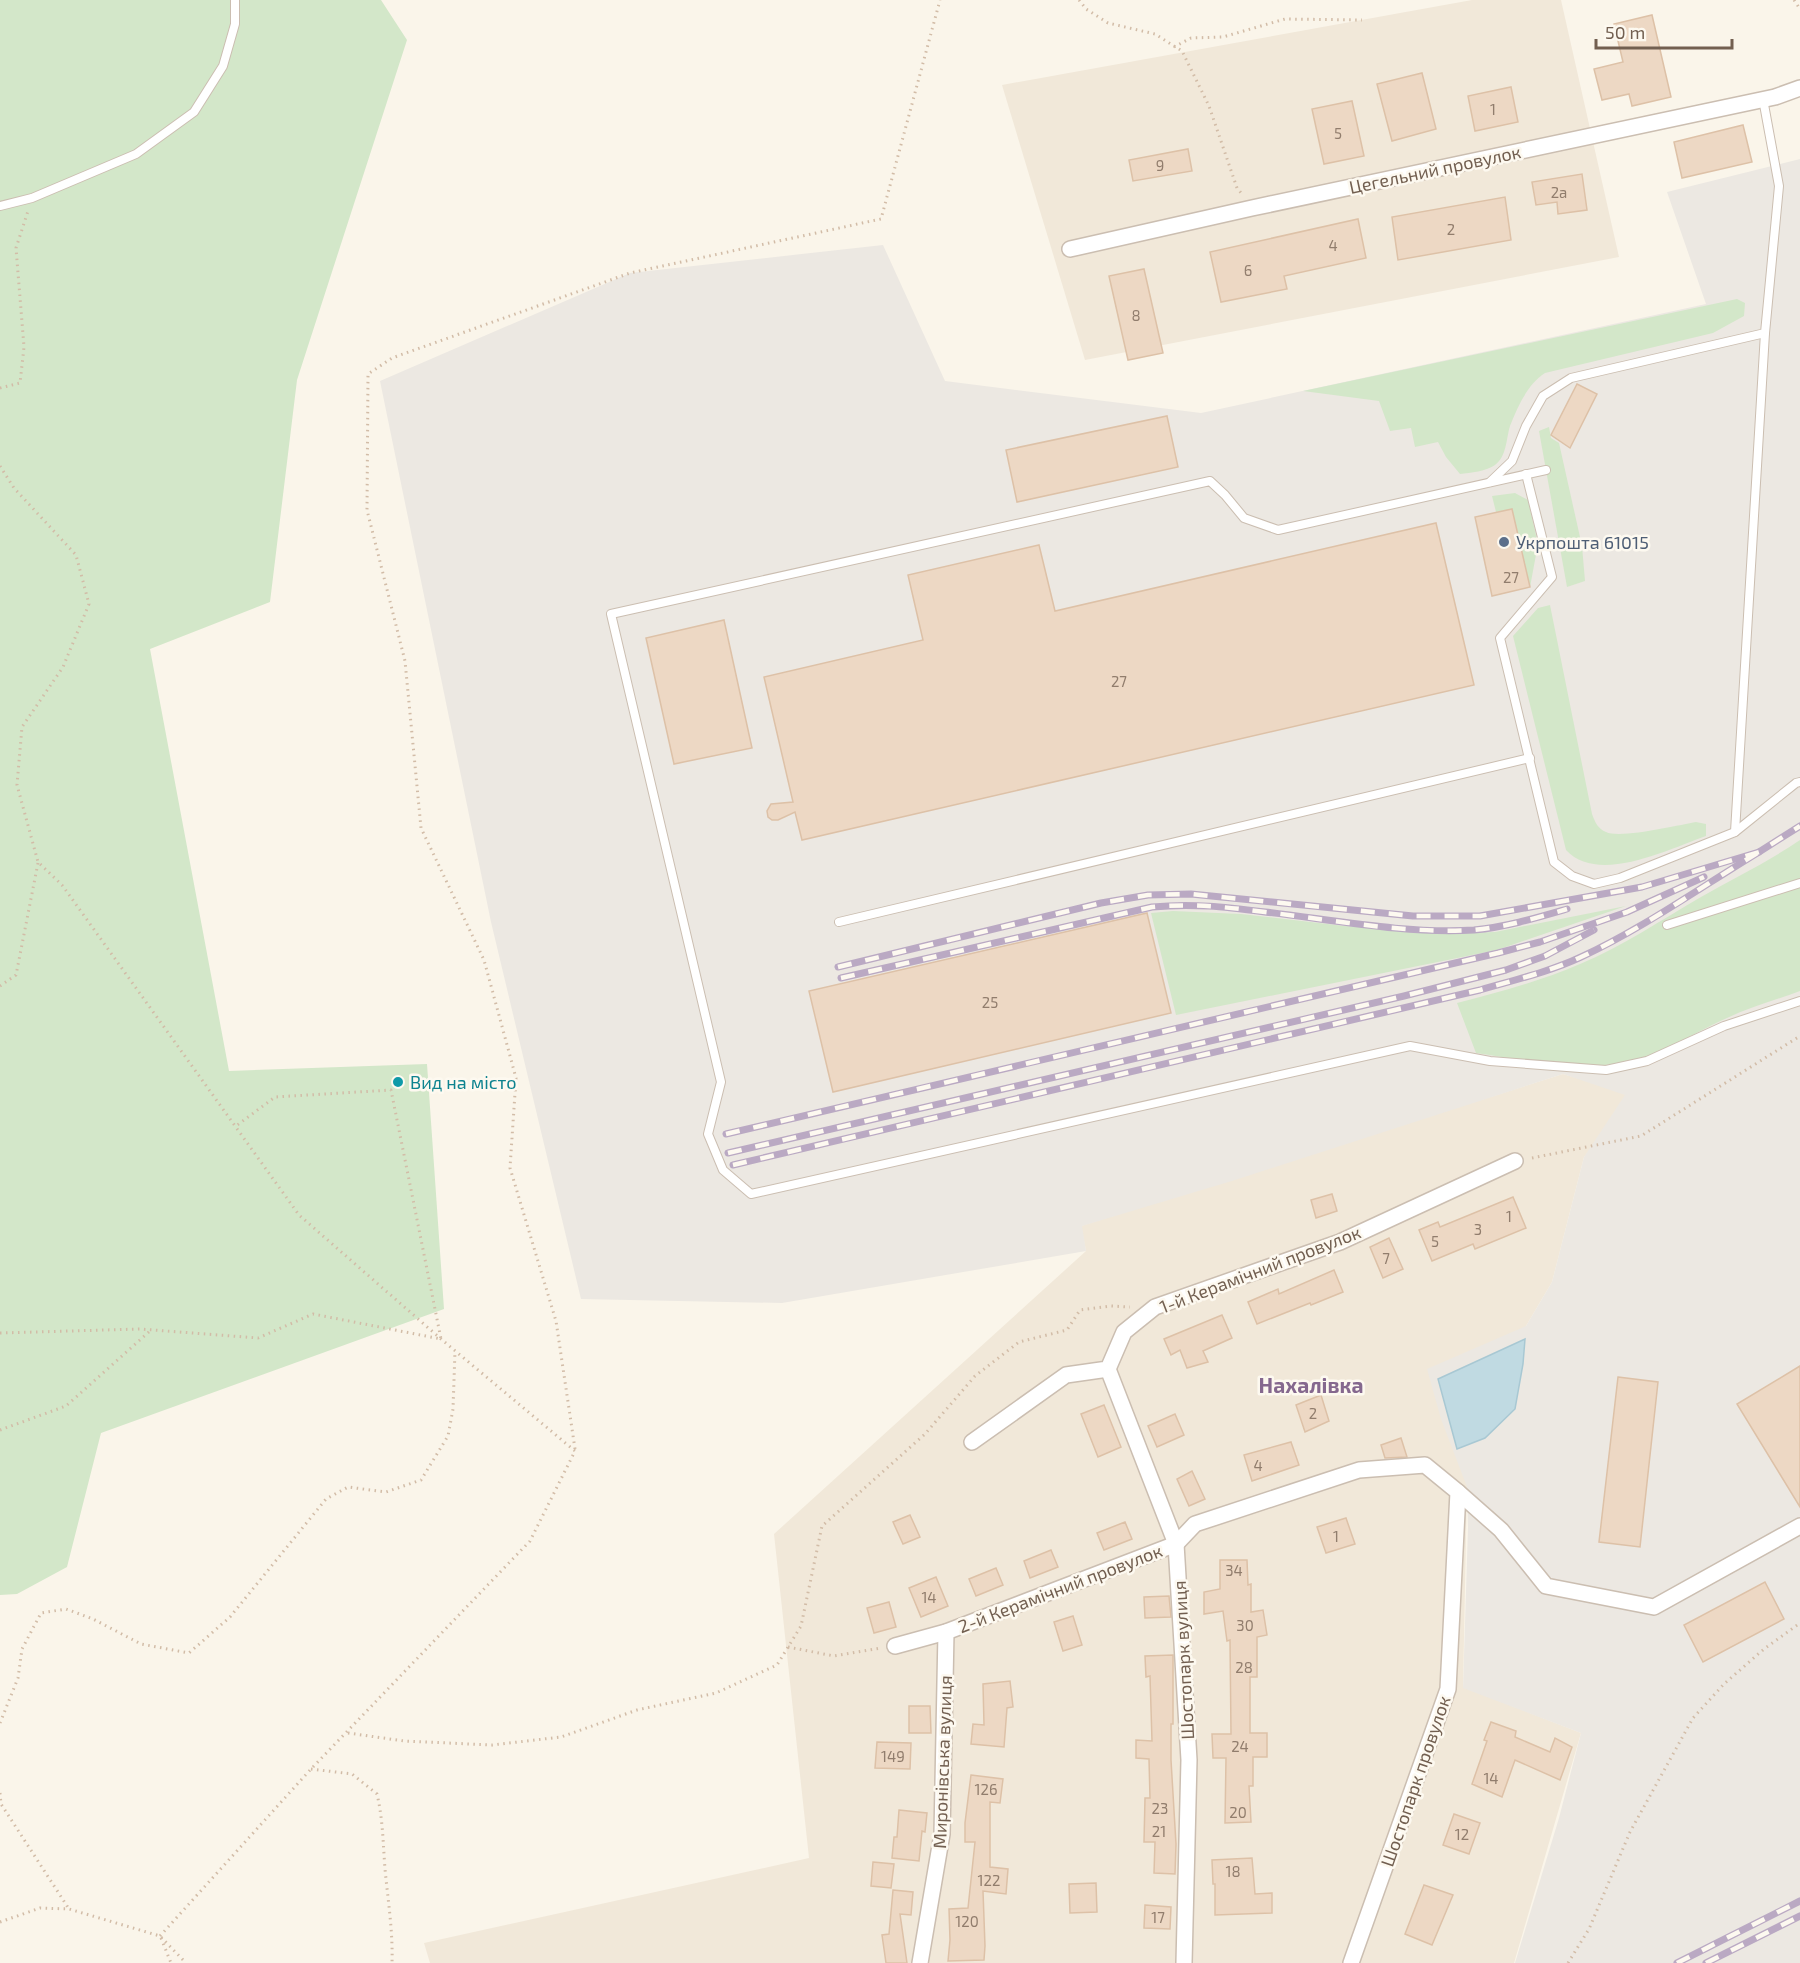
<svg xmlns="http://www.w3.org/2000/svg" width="1800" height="1963" viewBox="0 0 1800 1963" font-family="'Exo 2',sans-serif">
  <rect width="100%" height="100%" fill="#faf5ea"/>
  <g fill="#f1e8d9">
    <path d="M1472,0H1561L1619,257L1085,360L1002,85Z"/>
    <path d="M1563,1074L1636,1096L1584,1157L1552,1282L1526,1326L1467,1487L1463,1687L1581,1733L1514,1963H430L424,1943L809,1858L774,1534L1086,1251L1081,1226Z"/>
  </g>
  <path fill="#ece8e2" d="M1800,159V1963H1515L1559,1818L1581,1733L1463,1688L1468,1527L1467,1487L1441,1419L1427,1369L1526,1326L1552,1282L1584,1157L1625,1095L1563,1074L1235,1180L1082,1226L1086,1251L782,1303L581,1299L491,922L380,381L630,273L883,245L945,381L1201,413L1706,304L1667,192Z"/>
  <g fill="#d3e7c9">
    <path d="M0,0H381L407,40L297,380L270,602L150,649L229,1071L427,1064L444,1309L101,1433L67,1567L17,1594L0,1595Z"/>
    <path d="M1737,299L1745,303L1744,316L1713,333L1545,373C1527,385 1518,406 1510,426C1506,439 1507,456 1495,465C1487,471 1470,473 1460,474L1446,457L1438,442L1415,447L1411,428L1390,431L1379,401L1303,391Z"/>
    <path d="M1549,427L1551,438L1559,443L1582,546L1585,581L1567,587L1539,431Z"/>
    <path d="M1515,493L1528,500L1538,544L1530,587L1512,509L1496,512L1492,496Z"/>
    <path d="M1550,605L1592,814C1595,822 1598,829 1606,832C1620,839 1679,825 1696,822L1706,824V836C1669,849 1598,885 1566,850L1513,636L1538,608Z"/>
    <path d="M1800,840V991C1776,1000 1750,1007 1727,1018C1695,1032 1665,1053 1631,1061C1586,1072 1522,1060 1476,1053L1457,1003C1499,992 1541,981 1580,964C1623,946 1661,920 1701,897C1734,878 1768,862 1800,840Z"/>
    <path d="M1626,906L1497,950L1176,1015L1151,913L1173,911L1241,914L1345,926L1455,933L1495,932Z"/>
  </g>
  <path fill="#c0dae2" stroke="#a8c8d3" stroke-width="1.5" d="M1525,1339L1523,1364L1515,1409L1485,1438L1457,1449L1438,1379Z"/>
  <g fill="#edd8c4" stroke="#ddc1a7" stroke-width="1.5">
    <path d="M1652,15L1671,97L1632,106L1629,94L1602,100L1594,69L1623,62L1614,24Z"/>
    <path d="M1422,73L1436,129L1392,141L1377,84Z"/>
    <path d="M1511,87L1518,122L1475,131L1468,96Z"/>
    <path d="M1352,101L1364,156L1324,164L1312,109Z"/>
    <path d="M1743,125L1752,162L1682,178L1674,142Z"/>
    <path d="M1188,149L1192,171L1133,181L1129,160Z"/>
    <path d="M1582,174L1587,210L1558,214L1557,202L1536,205L1532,182Z"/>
    <path d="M1505,197L1511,240L1398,260L1392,217Z"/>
    <path d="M1358,219L1366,258L1284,276L1287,289L1221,302L1210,252Z"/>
    <path d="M1144,269L1163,353L1128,360L1109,276Z"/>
    <path d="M1577,384L1597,394L1570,448L1551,435Z"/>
    <path d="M1167,416L1178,467L1017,502L1006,450Z"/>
    <path d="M1512,509L1530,587L1492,596L1475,517Z"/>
    <path d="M1436,523L1474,685L802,840L795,812L778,820H772L768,817L767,811L771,804L793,802L764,677L923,640L908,575L1039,545L1055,611Z"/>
    <path d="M724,620L752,748L674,764L646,638Z"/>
    <path d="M1147,913L1171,1013L833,1092L809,991Z"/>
    <path d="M1332,1194L1337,1211L1316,1218L1311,1200Z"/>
    <path d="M1513,1197L1526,1228L1475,1249L1473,1244L1432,1261L1419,1230L1438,1222L1440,1227Z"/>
    <path d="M1389,1238L1403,1269L1383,1278L1370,1247Z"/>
    <path d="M1334,1270L1343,1292L1311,1305L1310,1303L1257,1324L1248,1302L1278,1289L1279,1294Z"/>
    <path d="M1222,1315L1232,1338L1203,1351L1208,1362L1187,1368L1180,1350L1171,1355L1164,1339Z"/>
    <path d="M1800,1366V1507L1737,1404Z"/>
    <path d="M1618,1377L1658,1382L1640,1547L1599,1542Z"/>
    <path d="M1321,1395L1329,1421L1305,1432L1296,1405Z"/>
    <path d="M1104,1405L1121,1447L1098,1457L1081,1414Z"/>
    <path d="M1175,1414L1184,1435L1157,1447L1148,1426Z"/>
    <path d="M1401,1438L1407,1457L1385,1458L1381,1445Z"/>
    <path d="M1291,1442L1299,1465L1252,1481L1244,1455Z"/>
    <path d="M1192,1471L1205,1499L1189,1506L1177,1479Z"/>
    <path d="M910,1515L920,1537L903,1544L893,1522Z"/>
    <path d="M1346,1518L1355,1544L1326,1553L1317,1527Z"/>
    <path d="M1125,1522L1132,1539L1104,1550L1097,1533Z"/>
    <path d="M1051,1550L1058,1567L1030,1578L1024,1561Z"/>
    <path d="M1220,1560H1247L1248,1585L1251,1584V1612L1263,1610L1267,1635L1257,1637V1677H1250V1733H1267V1757H1253V1786H1249L1251,1822L1225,1823L1226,1758H1213L1212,1734H1231L1230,1640L1227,1641L1223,1611L1204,1614V1592L1220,1589Z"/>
    <path d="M996,1568L1003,1585L976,1596L969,1579Z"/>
    <path d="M936,1577L948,1606L921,1617L909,1588Z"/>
    <path d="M1765,1582L1784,1619L1703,1662L1684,1625Z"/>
    <path d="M1169,1596L1171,1617L1145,1618L1144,1597Z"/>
    <path d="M889,1602L896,1627L874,1633L867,1608Z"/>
    <path d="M1073,1616L1082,1645L1063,1651L1054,1622Z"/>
    <path d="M1173,1655V1724H1171V1760L1176,1844L1175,1874L1154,1873L1155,1842H1144L1145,1798H1150L1149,1759L1136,1758V1740L1152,1741L1150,1676L1146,1677L1145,1656Z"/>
    <path d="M1010,1681L1013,1707L1007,1708L1004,1747L971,1744L973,1724L984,1725L983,1684Z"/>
    <path d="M909,1706H930L931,1733H909Z"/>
    <path d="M1491,1722L1516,1731L1515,1737L1550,1752L1555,1738L1572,1747L1560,1780L1515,1760L1502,1797L1472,1784L1487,1741L1484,1740Z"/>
    <path d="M877,1742L911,1743L910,1769L875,1768Z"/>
    <path d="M971,1775L1003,1779L1000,1803L990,1802V1867L1008,1869L1006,1894L983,1891L985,1946L984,1960L948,1961L950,1940L949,1909L968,1908L975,1842H965V1823Z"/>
    <path d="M899,1810L927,1813L925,1832L922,1831L919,1861L892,1858L894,1837H897Z"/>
    <path d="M1454,1814L1480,1823L1469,1854L1443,1845Z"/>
    <path d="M1252,1858L1255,1894L1272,1893V1913L1215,1915V1884H1213L1212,1860Z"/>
    <path d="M873,1862L894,1864L891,1888L871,1886Z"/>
    <path d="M1096,1883L1097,1912L1070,1913L1069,1884Z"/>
    <path d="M1424,1885L1453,1895L1432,1945L1405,1934Z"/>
    <path d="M893,1890L913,1892L911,1915L900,1914L907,1963H886L882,1935L889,1934Z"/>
    <path d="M1145,1905L1171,1907L1170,1929L1144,1928Z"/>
  </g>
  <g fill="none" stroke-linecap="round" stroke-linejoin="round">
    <defs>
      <g id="service">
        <path d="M0,206L32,198L136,154L194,112L223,66L235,24V0"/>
        <path d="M1546,470L1278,530L1244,518L1225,495L1210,481L611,614L721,1082L708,1134L723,1170L751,1194L1410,1046L1490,1061L1606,1070L1647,1061L1724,1026L1800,1001"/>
        <path d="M1526,474L1552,577L1500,638L1554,862L1572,876L1594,884L1620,878L1735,832L1765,333"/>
        <path d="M1490,482L1512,461L1526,426L1543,396L1571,378L1765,333L1779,186L1763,99"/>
        <path d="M1735,832L1796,783L1800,782"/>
        <path d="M839,922L1530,758"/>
        <path d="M1667,925L1800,883"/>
      </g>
      <g id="minor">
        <path d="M1070,249L1252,208L1775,97L1800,88"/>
        <path d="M1108,1369L1176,1544L1189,1760L1184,1963"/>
        <path d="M972,1442L1066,1375L1108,1369L1124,1332L1155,1307L1340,1242L1515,1161"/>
        <path d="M1458,1492L1501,1530L1546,1586L1654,1607L1800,1526"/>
        <path d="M895,1646L946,1632L1176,1544L1195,1524L1359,1470L1425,1465L1458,1492L1448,1689L1351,1963"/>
        <path d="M920,1963L942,1834L946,1632"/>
      </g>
    </defs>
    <use href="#service" stroke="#cbbeb1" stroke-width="10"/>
    <use href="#minor" stroke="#cbbeb1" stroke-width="18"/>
    <g stroke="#d2bca7" stroke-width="3" stroke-dasharray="1.5 4.5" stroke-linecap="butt">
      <path d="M1079,0L1086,9L1108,23L1155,34L1182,51L1209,106L1237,188L1242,194"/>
      <path d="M1794,0L1800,9"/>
      <path d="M1174,47L1191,38L1223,37L1285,19L1362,20"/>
      <path d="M0,388L20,383L24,347L16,248L28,211"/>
      <path d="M0,466L14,488L76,555L89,604L63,667L22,727L17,785L38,862L62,885L299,1215L441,1339L575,1451L530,1541L311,1769L160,1936"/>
      <path d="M0,986L16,975L38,863"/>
      <path d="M1532,1158L1641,1136L1800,1036"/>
      <path d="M0,1333L140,1329L258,1338L313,1314L441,1339L391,1090L275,1097L236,1126"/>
      <path d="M0,1430L66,1406L151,1330"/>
      <path d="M575,1449L556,1321L510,1168L516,1078L484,960L421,828L405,661L367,510L368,374L392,358L630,273L881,219L940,0"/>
      <path d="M788,1647L834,1656L881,1648"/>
      <path d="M0,1723L18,1678L22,1649L41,1613L66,1609L93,1619L141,1644L189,1653L230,1617L326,1499L348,1487L386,1492L421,1480L448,1436L453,1409L455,1351"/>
      <path d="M348,1733L404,1741L492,1745L561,1737L637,1710L716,1693L777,1665L801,1626L822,1526L925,1434L975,1376L1019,1342L1067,1330L1080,1310L1111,1306L1130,1307"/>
      <path d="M311,1769L352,1774L377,1794C383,1820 383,1843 385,1869C388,1901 393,1931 392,1963"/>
      <path d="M0,1793L1,1804L69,1909"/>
      <path d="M0,1922L40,1908L69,1909L160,1936L186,1963"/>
      <path d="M161,1938L171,1963"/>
      <path d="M1568,1963L1589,1929L1630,1832L1693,1718L1724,1684L1764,1649L1800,1623"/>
    </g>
    <use href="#service" stroke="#fff" stroke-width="8"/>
    <use href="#minor" stroke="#fff" stroke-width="15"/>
    <defs>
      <g id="rail">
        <path d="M838,967L1101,903L1148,895L1191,894L1413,916H1480L1642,887L1759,852L1800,826"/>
        <path d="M841,978L1152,907C1193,903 1225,907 1265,912C1334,920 1405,934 1474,930C1506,927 1536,918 1567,909"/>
        <path d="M726,1134L1498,953L1540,942L1627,912L1704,877"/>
        <path d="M728,1153L1404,996L1506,970L1545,956L1594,930"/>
        <path d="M733,1165L1480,990C1514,980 1549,972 1581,957C1642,929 1701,887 1759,852"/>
        <path d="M1677,1963L1800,1901"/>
        <path d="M1706,1963L1800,1916"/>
      </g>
    </defs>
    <use href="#rail" stroke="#baa9c3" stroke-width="7"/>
    <use href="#rail" stroke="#fdf9f0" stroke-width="4.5" stroke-dasharray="14" stroke-linecap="butt"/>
  </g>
  <circle fill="#5c6f8a" stroke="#fdf9f0" stroke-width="2" cx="1504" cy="542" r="6"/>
  <circle fill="#0f9aa8" stroke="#fdf9f0" stroke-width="2" cx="398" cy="1082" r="6"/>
  <g text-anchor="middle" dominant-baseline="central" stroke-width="5" stroke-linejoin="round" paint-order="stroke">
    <g font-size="15" fill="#917d6d">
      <text x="1493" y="109">1</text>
      <text x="1338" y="133">5</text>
      <text x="1160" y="165">9</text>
      <text x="1559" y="192">2а</text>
      <text x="1451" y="229">2</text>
      <text x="1333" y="245">4</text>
      <text x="1248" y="270">6</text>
      <text x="1136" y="315">8</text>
      <text x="1511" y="577">27</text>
      <text x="1119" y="681">27</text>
      <text x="990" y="1002">25</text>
      <text x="1509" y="1216">1</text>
      <text x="1478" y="1229">3</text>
      <text x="1435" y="1241">5</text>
      <text x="1386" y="1258">7</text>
      <text x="1313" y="1413">2</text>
      <text x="1258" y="1465">4</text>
      <text x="1336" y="1536">1</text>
      <text x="1234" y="1570">34</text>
      <text x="929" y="1597">14</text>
      <text x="1245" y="1625">30</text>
      <text x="1244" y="1667">28</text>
      <text x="1240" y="1746">24</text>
      <text x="893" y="1756">149</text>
      <text x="1491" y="1778">14</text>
      <text x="986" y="1789">126</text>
      <text x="1160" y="1808">23</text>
      <text x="1238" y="1812">20</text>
      <text x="1159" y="1831">21</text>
      <text x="1462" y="1834">12</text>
      <text x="1233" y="1871">18</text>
      <text x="989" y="1880">122</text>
      <text x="1158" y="1917">17</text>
      <text x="967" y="1921">120</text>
    </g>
    <g font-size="18" fill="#725f50" stroke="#fdf9f0">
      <text transform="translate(1435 169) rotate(-12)">Цегельний провулок</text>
      <text transform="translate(1260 1269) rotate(-21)">1-й Керамічний провулок</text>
      <text transform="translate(1060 1588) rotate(-21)">2-й Керамічний провулок</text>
      <text transform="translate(1183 1660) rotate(-93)">Шостопарк вулиця</text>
      <text transform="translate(942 1762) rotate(-88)">Миронівська вулиця</text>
      <text transform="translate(1415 1781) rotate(-71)">Шостопарк провулок</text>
    </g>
    <g font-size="18" fill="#4e5e75" stroke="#fdf9f0" text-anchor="start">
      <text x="1516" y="542">Укрпошта 61015</text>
    </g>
    <g font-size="18" fill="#0d838f" stroke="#fdf9f0" text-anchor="start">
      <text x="410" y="1082">Вид на місто</text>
    </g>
    <g font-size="21" font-weight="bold" fill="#85688e" stroke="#fdf9f0">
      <text x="1311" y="1384">Нахалівка</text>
    </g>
  </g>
  <path d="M1596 39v9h136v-9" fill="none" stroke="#725f50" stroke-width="3"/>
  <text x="1605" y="39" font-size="18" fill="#725f50" stroke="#fdf9f0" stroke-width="4.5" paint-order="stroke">50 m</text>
</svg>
